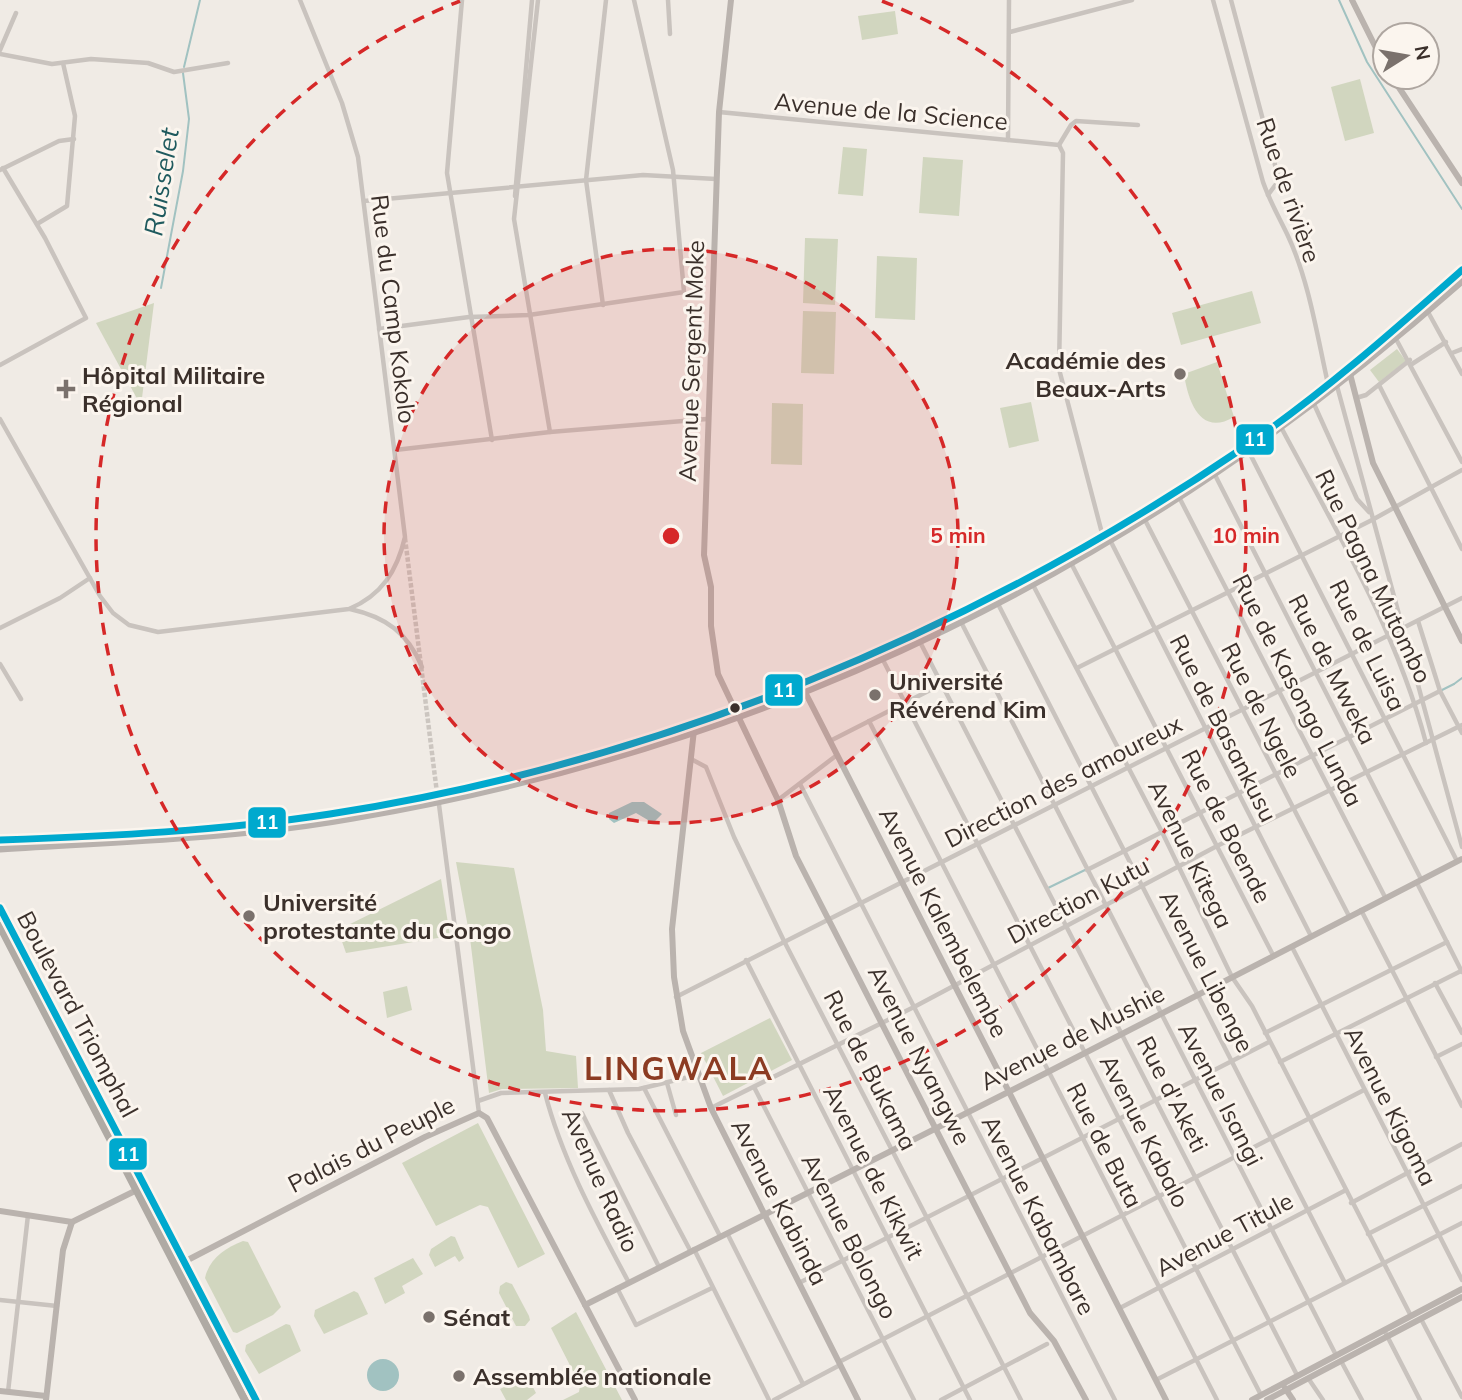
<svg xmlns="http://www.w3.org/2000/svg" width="1462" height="1400" viewBox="0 0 1462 1400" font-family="Mulish,sans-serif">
  <rect width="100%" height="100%" fill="#f0ebe5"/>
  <g fill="#d1d6bf">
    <path d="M895,11L898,34L862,40L858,16Z"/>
    <path d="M1360,79L1374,133L1345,141L1331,87Z"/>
    <path d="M843,147L867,149L863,196L838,194Z"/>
    <path d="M923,157L963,160L959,216L919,213Z"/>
    <path d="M805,238L838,239L835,305L803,303Z"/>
    <path d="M877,256L917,258L915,320L875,318Z"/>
    <path d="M1252,291L1261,323L1181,345L1172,313Z"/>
    <path d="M154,303L141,406L96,323Z"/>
    <path d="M803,311L836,312L834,374L801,373Z"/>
    <path d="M1397,349L1406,361L1379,382L1370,370Z"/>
    <path d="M1217,362L1234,417C1200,437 1188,401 1184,374Z"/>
    <path d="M1031,402L1039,441L1009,448L1000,408Z"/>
    <path d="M772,403L803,404L802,465L771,464Z"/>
    <path d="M456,862L514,868L543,1010L546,1051L576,1056L578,1088L502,1089L489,1093L470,938Z"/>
    <path d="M441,879L450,936L346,953L338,930Z"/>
    <path d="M407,986L412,1010L387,1018L383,992Z"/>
    <path d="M770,1018L792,1060L723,1096L701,1053Z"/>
    <path d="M478,1123L545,1254L518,1268L488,1207L480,1205L436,1226L402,1163Z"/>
    <path d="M451,1236L455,1237L464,1258L459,1262L455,1256L435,1267L429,1255L431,1249Z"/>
    <path d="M243,1241L248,1242L281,1307L273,1315L237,1333L233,1332L205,1278C209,1259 225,1248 243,1241Z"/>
    <path d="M413,1258L423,1274L402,1286L405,1293L385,1304L374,1278Z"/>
    <path d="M506,1282L512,1284L529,1316L530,1320L525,1326H516L499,1293L500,1286Z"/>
    <path d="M354,1291L358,1293L368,1314L324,1334L314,1316L315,1310Z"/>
    <path d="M576,1312L622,1400H563L579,1392L580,1385L551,1328Z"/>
    <path d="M286,1324L290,1325L301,1351L259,1374L245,1351L246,1345Z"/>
    <path d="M525,1372L536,1393L527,1400H506L500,1389L519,1380L517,1374Z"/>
  </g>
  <g fill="#a1c2c1">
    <path d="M632,802H644L662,814L653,823L636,813L614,823L609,819V813Z"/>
    <circle cx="383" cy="1375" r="16"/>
  </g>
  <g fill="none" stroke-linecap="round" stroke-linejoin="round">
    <g stroke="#a1c2c1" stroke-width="2">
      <path d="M1339,0L1367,62L1462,209"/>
      <path d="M184,67L200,0"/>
      <path d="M161,288L183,171L189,119L183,73"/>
      <path d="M1454,684L1462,678"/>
      <path d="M1442,690L1454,684"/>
      <path d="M1048,888L1087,869"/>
    </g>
    <path stroke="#ccc6c0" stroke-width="4.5" stroke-dasharray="4.5 2" stroke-linecap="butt" d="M405,538L437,793"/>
    <g stroke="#c9c3be" stroke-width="4.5">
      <path d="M462,0L447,173L492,440"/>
      <path d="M538,0L514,219L550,432"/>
      <path d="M668,0L670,34"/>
      <path d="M1213,0L1263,182C1270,202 1279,217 1288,236C1309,281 1317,335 1328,384"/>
      <path d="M1231,0L1279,180L1268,195"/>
      <path d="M1010,32L1132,0"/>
      <path d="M0,50L16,13"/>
      <path d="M0,54L52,64L91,59L148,63L174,72L228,63"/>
      <path d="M719,112L1059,145L1063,153L1059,369L1103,537"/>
      <path d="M1008,140L1009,0"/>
      <path d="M1059,145L1071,125L1076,121L1138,125"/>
      <path d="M0,170L59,141L74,139"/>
      <path d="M515,196L532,0"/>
      <path d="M364,201L643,175L716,179"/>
      <path d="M37,224L67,206L75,116L63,63"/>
      <path d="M603,305L586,180L606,0"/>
      <path d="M1428,312L1462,374"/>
      <path d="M379,329L469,317L529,315L684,292L673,170L634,0"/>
      <path d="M1396,339L1462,462"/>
      <path d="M1452,353L1462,349"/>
      <path d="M1412,364L1446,342"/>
      <path d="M0,365L86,318L45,238L3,168"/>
      <path d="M1379,385L1462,549"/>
      <path d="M1337,386L1462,847"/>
      <path d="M1356,398L1366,395L1410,360"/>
      <path d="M1314,404L1357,499L1369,512"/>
      <path d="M0,419L100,596L113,613L129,625L158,632L349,609C382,595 397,571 405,537L358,157L342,103L300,0"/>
      <path d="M1282,429C1336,530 1397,632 1426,743"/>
      <path d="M395,450L550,432L707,419"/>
      <path d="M1248,450L1457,861"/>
      <path d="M1215,475L1421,879"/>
      <path d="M1180,499L1385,897"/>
      <path d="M1145,520L1349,916"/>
      <path d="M1110,540L1311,936"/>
      <path d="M1072,565L1273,955"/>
      <path d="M1033,585L1162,832L1232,977L1252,1006L1411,1316"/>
      <path d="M997,602L1344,1281"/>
      <path d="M350,609C386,617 408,633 422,667"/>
      <path d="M1418,621L1440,691L1462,733"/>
      <path d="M961,622L1336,1355"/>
      <path d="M0,628L60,598L90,578"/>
      <path d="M920,642L1297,1375"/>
      <path d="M883,660L1261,1395"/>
      <path d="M0,664L21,699"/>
      <path d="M1077,668L1372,520L1462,470"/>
      <path d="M869,721L1217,1400"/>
      <path d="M830,741L942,684"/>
      <path d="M691,759L706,767L734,837L784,941L1021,1400"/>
      <path d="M800,784L1115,1400"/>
      <path d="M438,797L479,1113"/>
      <path d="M778,800L837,755"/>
      <path d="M1087,870L1440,691"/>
      <path d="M1417,883L1462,972"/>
      <path d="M1361,910L1462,1106"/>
      <path d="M1292,947L1462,1280"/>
      <path d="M746,960L970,1400"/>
      <path d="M1435,983L1462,1033"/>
      <path d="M676,997L1462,598"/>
      <path d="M1265,1033L1447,942"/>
      <path d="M1436,1057L1462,1044"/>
      <path d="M1280,1062L1461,971"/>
      <path d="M667,1083L676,1115"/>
      <path d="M754,1087L914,1400"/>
      <path d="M644,1088L720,1236"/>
      <path d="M609,1090L628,1133L690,1250"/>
      <path d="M545,1093C562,1159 596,1221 628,1281"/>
      <path d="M478,1101L501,1093L639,1089L697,1075"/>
      <path d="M711,1108L914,1007L1217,846L1462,725"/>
      <path d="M582,1113L659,1267"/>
      <path d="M1351,1203L1462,1144"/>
      <path d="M727,1233L803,1384"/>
      <path d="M1368,1234L1462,1186"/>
      <path d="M694,1249L769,1400"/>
      <path d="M799,1283L1269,1042"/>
      <path d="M617,1288L636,1325L712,1288"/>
      <path d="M0,1300L57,1306"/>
      <path d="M1120,1308L1346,1190"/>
      <path d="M1421,1319L1462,1397"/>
      <path d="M1384,1330L1420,1400"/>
      <path d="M1341,1361L1362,1400"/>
      <path d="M839,1362L1364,1090"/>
      <path d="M1308,1378L1323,1400"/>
      <path d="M1156,1380L1462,1223"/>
      <path d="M8,1392L28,1215"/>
      <path d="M774,1400L840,1365"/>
      <path d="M941,1400L1047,1344"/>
    </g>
    <g stroke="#bab3ae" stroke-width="6">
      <path d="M731,0L719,112L704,555L711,587V626L718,674L778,800L796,856L1030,1313L1054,1341L1086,1400"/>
      <path d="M1352,0L1385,66"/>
      <path d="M1392,77L1462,183"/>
      <path d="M1349,370L1373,463L1462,641"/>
      <path d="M803,688L1166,1400"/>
      <path d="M694,730L672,929L674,977L683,1031L711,1108L858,1400"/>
      <path d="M0,1211L72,1222"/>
      <path d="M72,1222L145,1186"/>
      <path d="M180,1264L425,1137L479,1113L487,1118L635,1400"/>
      <path d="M585,1305L1048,1072L1462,859"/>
      <path d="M1285,1388L1293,1400"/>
      <path d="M0,1391L46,1396"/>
      <path d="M46,1400L63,1250L72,1222"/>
      <path d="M1252,1400L1462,1289"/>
      <path d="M1267,1400L1462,1297"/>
    </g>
    <g stroke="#b8b1ad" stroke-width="7">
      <path d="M0,840C442,840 880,700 1243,448C1320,394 1392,333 1462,270"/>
      <path d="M0,849C118,841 236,839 353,818C778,745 1139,567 1462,281"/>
    </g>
    <g stroke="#afaaa4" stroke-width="8">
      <path d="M0,908L256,1400"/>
      <path d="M0,926L245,1400"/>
    </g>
    <defs>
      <g id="bus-1">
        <path d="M0,840C110,836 220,831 330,814C657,763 969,634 1243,448C1321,395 1392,332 1462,270"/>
        <path d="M0,908L256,1400"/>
      </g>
    </defs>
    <use href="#bus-1" stroke="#fbf5ee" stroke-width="12"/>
    <use href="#bus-1" stroke="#00a9ce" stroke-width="7"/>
  </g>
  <circle cx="671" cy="536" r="287" fill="#d62828" fill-opacity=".12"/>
  <g fill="none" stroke="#d62828" stroke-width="3.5" stroke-dasharray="12 9">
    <circle cx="671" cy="536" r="287"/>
    <path d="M882 1A575 575 0 1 1 460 1"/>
  </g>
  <g fill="#7a716c" stroke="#fbf5ee" stroke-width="2.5">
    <circle cx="1180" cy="374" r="7"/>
    <path d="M62.5 378.5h7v7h7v7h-7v7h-7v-7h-7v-7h7z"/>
    <circle cx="875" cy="695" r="7"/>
    <circle cx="249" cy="916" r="7"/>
    <circle cx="429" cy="1317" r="7"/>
    <circle cx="459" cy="1376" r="7"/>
  </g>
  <circle fill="#3b302b" stroke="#fbf5ee" stroke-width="2.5" cx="735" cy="708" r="6"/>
  <g text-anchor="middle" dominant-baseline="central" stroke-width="6" stroke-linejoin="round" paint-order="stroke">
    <g font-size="24" fill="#3b302b" stroke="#fbf5ee">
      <text transform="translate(891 111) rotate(5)">Avenue de la Science</text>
      <text transform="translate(1289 190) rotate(71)">Rue de rivière</text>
      <text transform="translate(394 309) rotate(83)">Rue du Camp Kokolo</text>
      <text transform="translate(691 361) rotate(-88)">Avenue Sergent Moke</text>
      <text transform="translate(1374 576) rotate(64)">Rue Pagna Mutombo</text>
      <text transform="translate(1368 645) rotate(64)">Rue de Luisa</text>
      <text transform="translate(1333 669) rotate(63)">Rue de Mweka</text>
      <text transform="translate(1298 690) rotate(63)">Rue de Kasongo Lunda</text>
      <text transform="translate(1262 710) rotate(63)">Rue de Ngele</text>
      <text transform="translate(1224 728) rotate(63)">Rue de Basankusu</text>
      <text transform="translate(1063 781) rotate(-27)">Direction des amoureux</text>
      <text transform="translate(1227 826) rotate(63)">Rue de Boende</text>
      <text transform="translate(1191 854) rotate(64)">Avenue Kitega</text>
      <text transform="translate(1078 900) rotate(-28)">Direction Kutu</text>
      <text transform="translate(944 922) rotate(63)">Avenue Kalembelembe</text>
      <text transform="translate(1207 971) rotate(63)">Avenue Libenge</text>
      <text transform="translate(78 1014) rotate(62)">Boulevard Triomphal</text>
      <text transform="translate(1072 1037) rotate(-27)">Avenue de Mushie</text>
      <text transform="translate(920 1055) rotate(63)">Avenue Nyangwe</text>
      <text transform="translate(871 1070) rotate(63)">Rue de Bukama</text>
      <text transform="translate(1173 1094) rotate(63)">Rue d'Aketi</text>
      <text transform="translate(1221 1094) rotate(63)">Avenue Isangi</text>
      <text transform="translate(1391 1106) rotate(63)">Avenue Kigoma</text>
      <text transform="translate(1145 1131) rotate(63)">Avenue Kabalo</text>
      <text transform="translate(371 1144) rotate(-27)">Palais du Peuple</text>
      <text transform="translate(1105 1145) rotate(63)">Rue de Buta</text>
      <text transform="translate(874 1172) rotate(63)">Avenue de Kikwit</text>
      <text transform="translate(601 1180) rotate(66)">Avenue Radio</text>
      <text transform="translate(780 1202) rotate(63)">Avenue Kabinda</text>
      <text transform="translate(1039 1215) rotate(63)">Avenue Kabambare</text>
      <text transform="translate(1224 1234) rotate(-28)">Avenue Titule</text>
      <text transform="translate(850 1236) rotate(63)">Avenue Bolongo</text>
    </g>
    <g font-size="24" font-weight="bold" fill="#3b302b" stroke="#fbf5ee" text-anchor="start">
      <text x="1166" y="360" text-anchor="end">Académie des<tspan x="1166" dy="28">Beaux-Arts</tspan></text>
      <text x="82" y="375">Hôpital Militaire<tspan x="82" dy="28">Régional</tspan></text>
      <text x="889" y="681">Université<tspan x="889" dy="28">Révérend Kim</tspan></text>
      <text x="263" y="902">Université<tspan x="263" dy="28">protestante du Congo</tspan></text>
      <text x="443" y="1317">Sénat</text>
      <text x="473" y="1376">Assemblée nationale</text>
    </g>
    <g font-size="26" font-style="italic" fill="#1f5a5e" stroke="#fbf5ee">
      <text transform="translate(161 182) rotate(-81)">Ruisselet</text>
    </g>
    <g font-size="32" font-weight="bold" letter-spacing="2" fill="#8c3b22" stroke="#fbf5ee">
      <text x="679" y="1068">LINGWALA</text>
    </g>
  </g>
  <circle cx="671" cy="536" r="10" fill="#d62828" stroke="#fbf5ee" stroke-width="3.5"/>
  <g font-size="21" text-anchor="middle" font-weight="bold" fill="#d62828" stroke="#fbf5ee" stroke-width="6" stroke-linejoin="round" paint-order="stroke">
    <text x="958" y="543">5 min</text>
    <text x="1246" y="543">10 min</text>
  </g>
  <g stroke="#fbf5ee" stroke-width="2.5">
    <rect x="1235" y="423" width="40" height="33" rx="7" fill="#00a9ce"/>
    <rect x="764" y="673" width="40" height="34" rx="7" fill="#00a9ce"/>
    <rect x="247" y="806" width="40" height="33" rx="7" fill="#00a9ce"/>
    <rect x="108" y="1137" width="40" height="34" rx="7" fill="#00a9ce"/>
  </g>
  <g font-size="19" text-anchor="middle" font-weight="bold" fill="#fff">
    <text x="1255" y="446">11</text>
    <text x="784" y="697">11</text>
    <text x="267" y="829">11</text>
    <text x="128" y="1161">11</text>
  </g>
  <g transform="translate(1406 56) rotate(79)"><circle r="33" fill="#fbf5ee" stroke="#aea6a0" stroke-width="2"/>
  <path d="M0-5L12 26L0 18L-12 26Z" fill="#7a716c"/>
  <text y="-10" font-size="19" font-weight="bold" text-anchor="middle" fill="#3b302b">N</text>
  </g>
</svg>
